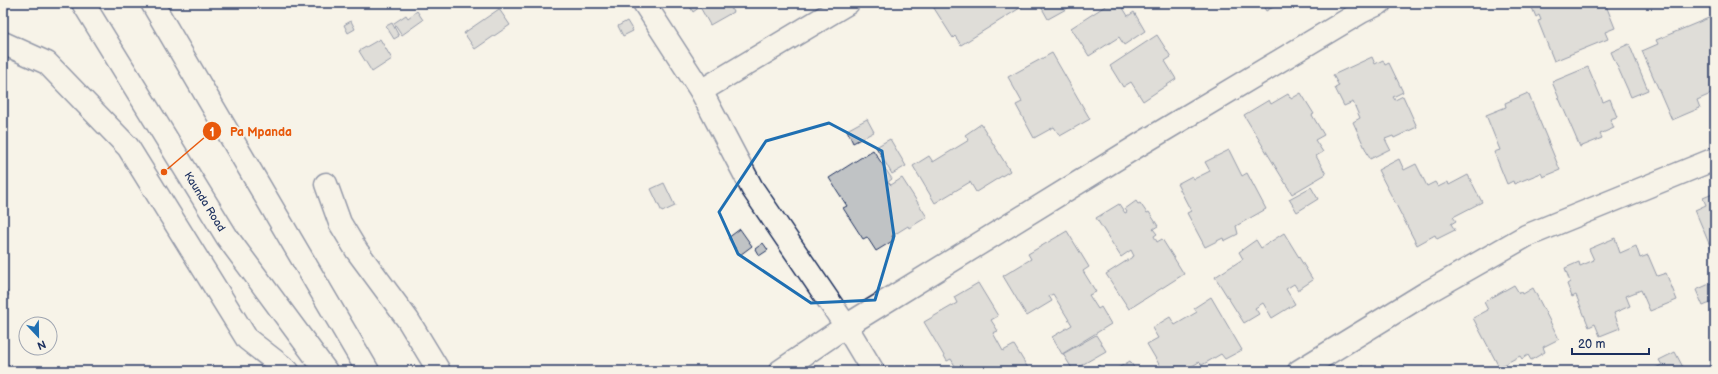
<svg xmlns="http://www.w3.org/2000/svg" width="1718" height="374" viewBox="0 0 1718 374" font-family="'Balsamiq Sans',sans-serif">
  <rect width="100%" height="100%" fill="#f7f3e8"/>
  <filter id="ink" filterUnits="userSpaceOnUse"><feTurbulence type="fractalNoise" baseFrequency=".025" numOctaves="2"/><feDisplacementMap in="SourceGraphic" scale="8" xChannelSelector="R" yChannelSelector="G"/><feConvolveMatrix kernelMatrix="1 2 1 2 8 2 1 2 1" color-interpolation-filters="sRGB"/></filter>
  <g filter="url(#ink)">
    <g fill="#c0c3c5" stroke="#1b2f5e">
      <path d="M688,3H728L733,12L710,25L700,7L693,12Z"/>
      <path d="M936,3H1021L1023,6L961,45L955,36L953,38L932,5Z"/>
      <path d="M1039,3H1077L1048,19Z"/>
      <path d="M1110,3H1120L1128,16L1134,12L1145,31L1124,45L1119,37L1089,56L1071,28Z"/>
      <path d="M1261,3H1281L1266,11Z"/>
      <path d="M1530,3H1605L1615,28L1605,32L1608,39L1554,61L1538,21L1541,20L1539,15L1536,17Z"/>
      <path d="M499,9L510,25L475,49L464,33Z"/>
      <path d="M417,11L423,20L402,35L394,23L406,15L408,18Z"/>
      <path d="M1711,17L1715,25V97L1713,93L1697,100L1700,108L1672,120L1642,51L1658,44L1656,40Z"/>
      <path d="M351,21L355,29L348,33L344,25Z"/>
      <path d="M627,21L633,31L623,36L618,26Z"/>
      <path d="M392,23L399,36L394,39L386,26Z"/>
      <path d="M1157,35L1171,57L1165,61L1176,79L1143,101L1131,82L1123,87L1110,66Z"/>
      <path d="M380,39L392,59L372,72L359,51Z"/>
      <path d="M1629,44L1648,90L1631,97L1611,52Z"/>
      <path d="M1052,53L1090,119L1060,136L1054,127L1034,138L1016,105L1022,102L1008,77Z"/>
      <path d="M1372,57L1375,64L1383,60L1385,65L1389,63L1403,92L1393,97L1395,100L1403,96L1417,127L1394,138L1393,136L1385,139L1390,149L1370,159L1353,122L1360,118L1353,102L1344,106L1335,88L1339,86L1333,75Z"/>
      <path d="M1588,67L1603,102L1610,99L1617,117L1610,119L1614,128L1600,134L1602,138L1580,147L1552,82Z"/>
      <path d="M1301,93L1314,114L1312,115L1324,135L1315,140L1323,152L1316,156L1326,174L1292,194L1244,115L1269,100L1271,104L1288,94L1291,99Z"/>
      <path d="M1528,93L1560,170L1543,177L1541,173L1514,184L1513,181L1507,184L1494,152L1500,150L1486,115L1506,107L1505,103Z"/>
      <path d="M867,119L874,132L853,143L847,130Z"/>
      <path d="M981,124L1010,171L976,192L970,182L935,203L913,166L929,156L933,162L969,140L965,135Z"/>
      <path d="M890,139L906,166L892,174L876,147Z"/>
      <path d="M873,150L892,179L888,182L891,185L902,178L927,217L909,228L908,226L892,236L894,240L876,251L867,237L863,239L843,208L847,206L829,178Z"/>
      <path d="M1229,150L1242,176L1247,173L1266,209L1236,226L1238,234L1224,241L1223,238L1205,247L1187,213L1191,211L1177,184L1192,176L1194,179L1210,171L1205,162Z"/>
      <path d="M1399,159L1404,170L1416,164L1427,186L1435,182L1438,187L1448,182L1449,185L1468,175L1482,202L1453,217L1456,221L1451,224L1455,230L1437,239L1435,235L1417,245L1378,170Z"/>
      <path d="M664,183L675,206L662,212L651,189Z"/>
      <path d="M1311,187L1318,199L1297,212L1289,199Z"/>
      <path d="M1715,193V253H1713L1695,210L1706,205L1703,198Z"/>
      <path d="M1136,201L1138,204L1140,203L1147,213L1149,212L1158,226L1153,229L1157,234L1154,236L1157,242L1162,239L1184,274L1129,309L1106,274L1134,256L1131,250L1121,257L1096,218L1119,204L1125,213L1127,212L1125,209Z"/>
      <path d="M740,229L752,246L740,255L728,238Z"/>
      <path d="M1067,231L1089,267L1083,271L1096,292L1089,295L1098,309L1101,307L1111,324L1062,354L1052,337L1072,325L1053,294L1049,296L1052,301L1027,316L1003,276L1031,259L1028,254Z"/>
      <path d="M1284,233L1313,280L1298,290L1294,284L1286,289L1295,304L1272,318L1263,303L1255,308L1259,314L1244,323L1215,277L1243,259L1239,252L1256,240L1261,248Z"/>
      <path d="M1615,238L1620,253L1636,246L1640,258L1648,255L1657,276L1666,273L1677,300L1650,311L1641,290L1626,296L1630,306L1614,313L1620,328L1600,336L1595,324L1589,327L1576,295L1572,297L1567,284L1570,282L1565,268L1579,262L1580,266L1594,260L1589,249Z"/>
      <path d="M763,243L768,250L759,256L755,249Z"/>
      <path d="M1714,282L1715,301L1703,306L1696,290Z"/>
      <path d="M978,283L998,316L991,320L998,331L993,333L1003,351L1014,345L1028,368L1023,371H958L951,359L947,361L924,322L957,303L954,297Z"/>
      <path d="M3,285L9,295L3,298Z"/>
      <path d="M1514,285L1519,293L1522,292L1523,294L1533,288L1559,339L1543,347L1545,352L1531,360L1528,355L1522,359L1520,356L1499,367L1473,318L1488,310L1484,302Z"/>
      <path d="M1211,297L1242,350L1225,359L1221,354L1202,365L1199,362L1184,371H1163L1147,344L1158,338L1152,328L1170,317L1175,325L1197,312L1194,308Z"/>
      <path d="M1096,335L1106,351L1073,370L1063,354Z"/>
      <path d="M1675,352L1685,371H1649L1662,365L1659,360Z"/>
      <path d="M1130,361L1136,371H1113Z"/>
      <path d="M1099,365L1102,371H1088Z"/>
      <path d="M1363,366L1366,371H1355Z"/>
    </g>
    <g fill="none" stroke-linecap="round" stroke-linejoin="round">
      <defs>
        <g id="minor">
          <path d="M644,3L701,91L752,188L846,326L873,371"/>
          <path d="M3,43L47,63L128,147L247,339L288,371"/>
          <path d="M701,91L848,3"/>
          <path d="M326,184L340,223L357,251L408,320L439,371"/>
          <path d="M780,371L846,326L1144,142L1361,12L1380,3"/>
          <path d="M1299,371L1426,293L1526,236L1715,159"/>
        </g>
        <g id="major">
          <path id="s1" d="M83,3L227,237L326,371"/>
          <path d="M152,3L368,371"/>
        </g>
      </defs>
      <use href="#minor" stroke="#1b2f5e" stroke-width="25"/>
      <use href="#major" stroke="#1b2f5e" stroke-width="25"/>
      <use href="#minor" stroke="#f7f3e8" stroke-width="22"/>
      <use href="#major" stroke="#f7f3e8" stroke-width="22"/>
    </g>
  </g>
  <path d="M0 0H1718V374H0ZM829,123L882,151L894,236L875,300L811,303L738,254L719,212L766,141Z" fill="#f7f3e8" fill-opacity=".55" fill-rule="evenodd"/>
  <path fill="none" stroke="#1f6fb2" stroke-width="3" stroke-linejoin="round" d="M829,123L882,151L894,236L875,300L811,303L738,254L719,212L766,141Z"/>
  <g text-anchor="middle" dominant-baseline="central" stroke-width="4" stroke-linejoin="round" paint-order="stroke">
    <g font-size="11" fill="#1b2f5e" stroke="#f7f3e8">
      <text stroke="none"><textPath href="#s1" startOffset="233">Kaunda Road</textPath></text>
    </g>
  </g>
  <path fill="none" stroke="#e8590c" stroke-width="1.5" d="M164 172L212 131"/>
  <g fill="#e8590c" stroke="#f7f3e8" stroke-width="1.5">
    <circle cx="164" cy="172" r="4"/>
    <circle cx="212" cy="131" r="10"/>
  </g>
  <g font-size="12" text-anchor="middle" font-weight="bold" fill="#fff">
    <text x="212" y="136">1</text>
  </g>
  <g font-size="12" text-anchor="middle" font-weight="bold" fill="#e8590c" stroke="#f7f3e8" stroke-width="4" stroke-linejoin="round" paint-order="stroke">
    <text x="261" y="136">Pa Mpanda</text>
  </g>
  <rect width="1718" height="374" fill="none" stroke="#f7f3e8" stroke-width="16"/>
  <rect x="8" y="8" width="1702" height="358" fill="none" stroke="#1b2f5e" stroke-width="1.5" filter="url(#ink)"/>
  <g transform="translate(38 336) rotate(158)"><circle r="19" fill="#f7f3e8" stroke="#9fa5b1"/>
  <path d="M0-3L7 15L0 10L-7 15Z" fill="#1f6fb2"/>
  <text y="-6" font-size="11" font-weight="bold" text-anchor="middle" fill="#1b2f5e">N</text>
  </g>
  <path d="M1572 348v6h77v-6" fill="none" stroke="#1b2f5e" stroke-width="2"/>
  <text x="1578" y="348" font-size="12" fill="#1b2f5e" stroke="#f7f3e8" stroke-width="3" paint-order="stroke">20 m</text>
</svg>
